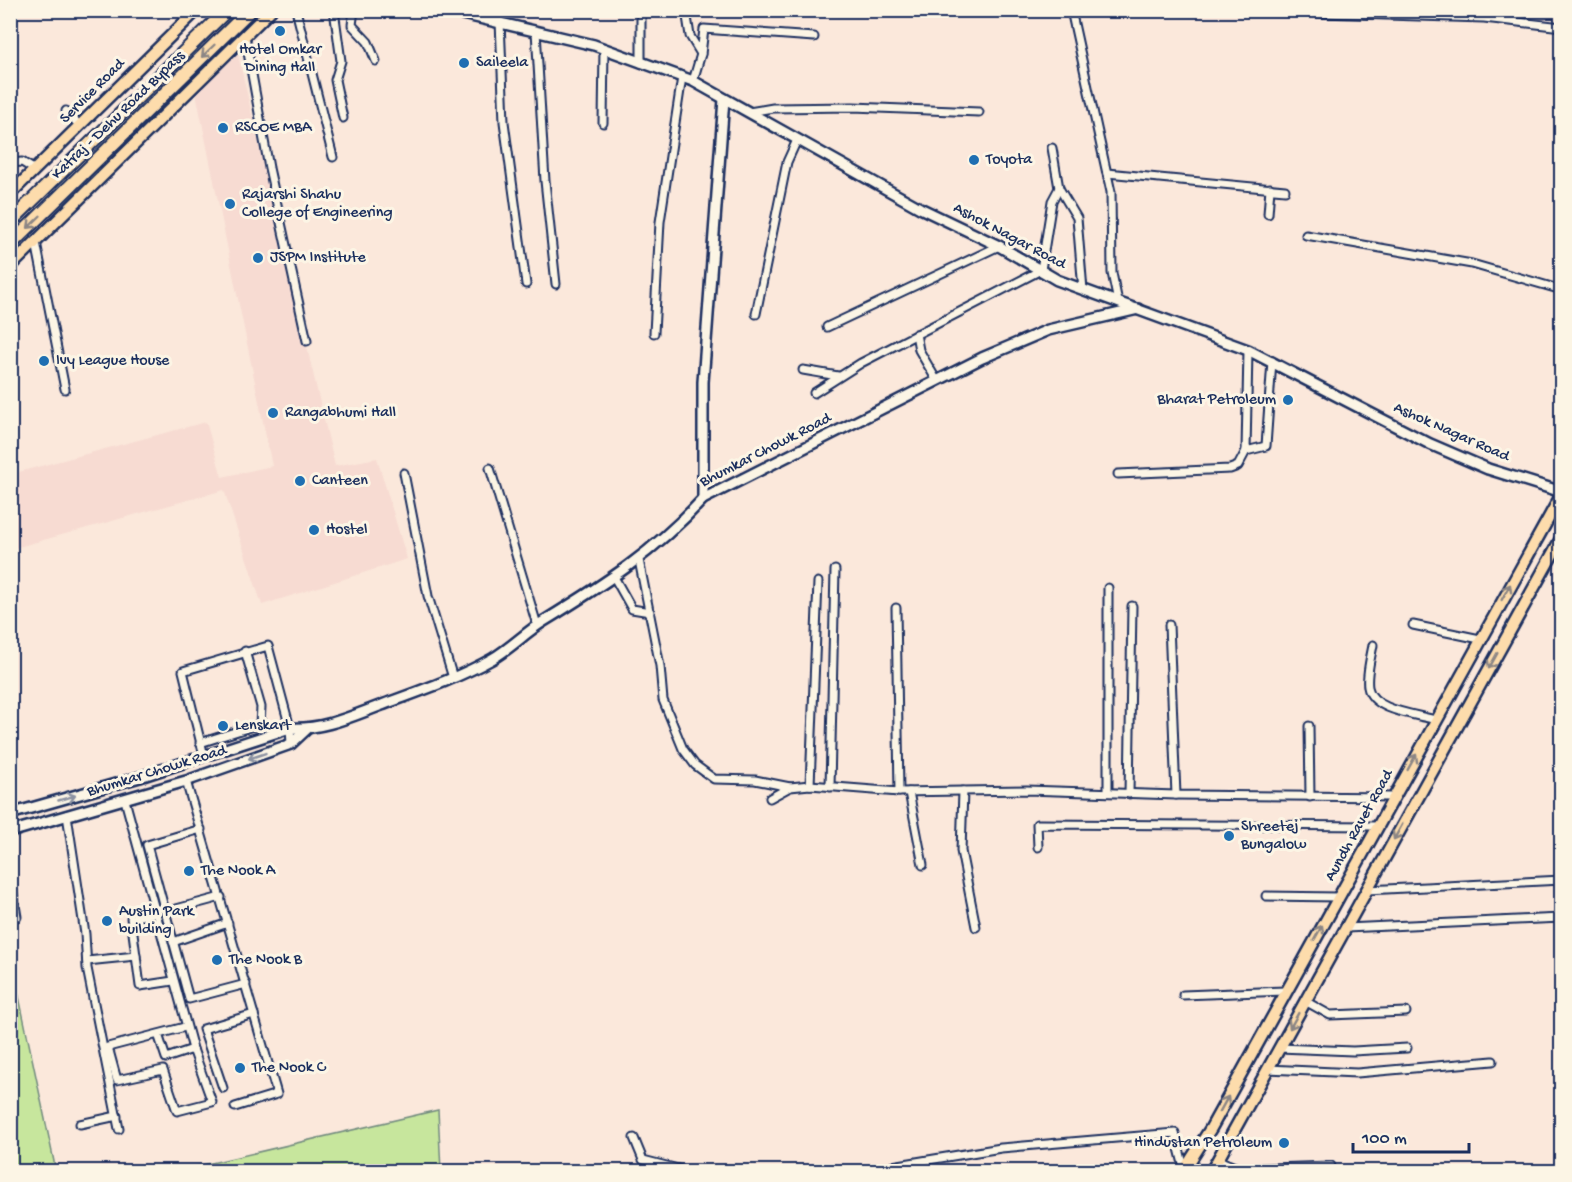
<svg xmlns="http://www.w3.org/2000/svg" width="1572" height="1182" viewBox="0 0 1572 1182" font-family="'Gochi Hand',sans-serif">
  <rect width="100%" height="100%" fill="#fbe8db"/>
  <filter id="ink" filterUnits="userSpaceOnUse"><feTurbulence type="fractalNoise" baseFrequency=".0167" numOctaves="2"/><feDisplacementMap in="SourceGraphic" scale="12" xChannelSelector="R" yChannelSelector="G"/><feConvolveMatrix kernelMatrix="1 2 1 2 8 2 1 2 1" color-interpolation-filters="sRGB"/></filter>
  <g filter="url(#ink)">
    <path fill="#f7dbd2" d="M237,51L335,466L377,458L407,559L262,605L224,490L11,549V474L206,422L222,477L272,466L196,93Z"/>
    <g fill="#c7e69d" stroke="#718a7e" stroke-width="1.5">
      <path d="M11,959L56,1171H11Z"/>
      <path d="M438,1110L441,1171H177Z"/>
    </g>
    <g fill="none" stroke-linecap="round" stroke-linejoin="round">
      <defs>
        <g id="street">
          <path d="M296,10L333,157"/>
          <path d="M334,10L341,61L335,80L343,118"/>
          <path d="M354,10L352,25L368,42L376,61"/>
          <path d="M641,10V63"/>
          <path d="M686,10L690,36L701,54L693,81"/>
          <path d="M1071,10L1111,192L1112,273L1118,302"/>
          <path d="M1259,11L1484,18L1562,27"/>
          <path d="M500,21L504,122L526,284"/>
          <path d="M536,31L545,181L556,284"/>
          <path d="M245,36L269,168L307,341"/>
          <path d="M701,54L704,29L814,37"/>
          <path d="M66,111L80,126"/>
          <path d="M749,112L773,108L853,107L979,112"/>
          <path d="M603,123L604,48"/>
          <path d="M10,163L22,162L35,170"/>
          <path d="M1107,173L1285,190"/>
          <path d="M1059,188L1077,218L1083,290"/>
          <path d="M1268,214L1270,188"/>
          <path d="M1306,235L1472,264L1562,290"/>
          <path d="M36,242L65,389"/>
          <path d="M756,314L787,162L797,140"/>
          <path d="M827,327L999,246"/>
          <path d="M654,333L660,222L682,77"/>
          <path d="M916,334L919,350L937,381"/>
          <path d="M803,370L838,376"/>
          <path d="M814,393L861,363L1041,270L1052,201L1059,188L1052,148"/>
          <path d="M1246,451L1266,446L1272,361"/>
          <path d="M490,468L537,625"/>
          <path d="M404,473L428,596L453,678"/>
          <path d="M1118,474L1230,469L1238,466L1246,451L1248,350"/>
          <path d="M639,560L660,666L663,700L683,749L695,765L714,779L755,780L790,787"/>
          <path d="M614,577L632,609L650,612"/>
          <path d="M1108,588V792"/>
          <path d="M896,608L899,792"/>
          <path d="M1169,625L1176,795"/>
          <path d="M1413,625L1480,639"/>
          <path d="M1373,645C1371,657 1366,674 1368,687C1372,711 1416,714 1436,720"/>
          <path d="M1309,726L1310,797"/>
          <path d="M200,743L260,724L261,707L245,651"/>
          <path d="M204,756L183,671L268,646L290,728L291,744"/>
          <path d="M186,781L277,1094L235,1107"/>
          <path d="M810,785L818,582"/>
          <path d="M830,787L835,570"/>
          <path d="M963,791L961,851L976,927"/>
          <path d="M909,792L923,865"/>
          <path d="M1129,794L1132,606"/>
          <path d="M770,798L790,787L810,785L899,792L1027,790L1176,795L1393,797"/>
          <path d="M125,800L193,1049"/>
          <path d="M67,815L85,934L87,968L119,1129"/>
          <path d="M201,829L147,845L189,999L246,984"/>
          <path d="M1038,847L1037,824L1377,826"/>
          <path d="M10,874L17,917"/>
          <path d="M1367,890L1562,880"/>
          <path d="M1266,896L1338,897"/>
          <path d="M165,912L221,897"/>
          <path d="M155,913L131,918L140,986L173,981"/>
          <path d="M1346,928L1562,918"/>
          <path d="M173,942L228,923"/>
          <path d="M87,961L136,956"/>
          <path d="M1183,995L1285,991"/>
          <path d="M1305,1001L1330,1015L1406,1012"/>
          <path d="M158,1034L166,1058L193,1049L212,1102L177,1111L163,1070L117,1080L108,1047L185,1027"/>
          <path d="M1279,1048L1353,1051L1407,1048"/>
          <path d="M1267,1069L1357,1073L1493,1061"/>
          <path d="M223,1088L203,1029L254,1014"/>
          <path d="M80,1124L117,1116"/>
          <path d="M634,1138L643,1160L690,1172"/>
          <path d="M1218,1160L1240,1169L1331,1166"/>
          <path d="M882,1172L892,1166L1001,1148L1175,1133L1184,1168"/>
        </g>
        <g id="secondary">
          <path d="M445,10L594,45L693,81L920,208L999,246L1057,280L1248,350L1430,444L1488,469L1562,492"/>
          <path d="M703,499V382L724,99"/>
          <path d="M10,814L140,777L290,728C323,730 352,716 382,705C420,691 458,678 492,659C511,648 526,632 544,621C606,583 653,553 703,499L982,358L1048,330L1138,309"/>
          <path d="M10,832L186,781L291,744L307,729"/>
        </g>
        <g id="primary">
          <path d="M10,194L197,10"/>
          <path d="M10,267L271,10"/>
          <path d="M1183,1172L1211,1128L1562,494"/>
          <path d="M1211,1172L1562,537"/>
        </g>
        <g id="highway">
          <path d="M10,222L227,10"/>
          <path d="M10,245L250,10"/>
        </g>
      </defs>
      <use href="#street" stroke="#1b2f5e" stroke-width="11"/>
      <use href="#secondary" stroke="#1b2f5e" stroke-width="14"/>
      <use href="#primary" stroke="#1b2f5e" stroke-width="15"/>
      <use href="#highway" stroke="#1b2f5e" stroke-width="16"/>
      <use href="#street" stroke="#fcf5e5" stroke-width="7"/>
      <use href="#secondary" stroke="#fcf5e5" stroke-width="9"/>
      <use href="#primary" stroke="#fddcac" stroke-width="10"/>
      <use href="#highway" stroke="#fddcac" stroke-width="12"/>
    </g>
    <defs><path id="oneway-shaft" d="M-6 0H5M1.5-3L5.5 0L1.5 3" fill="none" stroke-width="1.6" stroke-linecap="round" stroke-linejoin="round" transform="scale(1.5)"/></defs>
    <g stroke="#8c8685">
      <use href="#oneway-shaft" transform="translate(208 51) rotate(136)"/>
      <use href="#oneway-shaft" transform="translate(34 222) rotate(136)"/>
      <use href="#oneway-shaft" transform="translate(1506 592) rotate(-61)"/>
      <use href="#oneway-shaft" transform="translate(1493 661) rotate(119)"/>
      <use href="#oneway-shaft" transform="translate(1412 762) rotate(-61)"/>
      <use href="#oneway-shaft" transform="translate(1398 832) rotate(119)"/>
      <use href="#oneway-shaft" transform="translate(1318 933) rotate(-61)"/>
      <use href="#oneway-shaft" transform="translate(1294 1021) rotate(119)"/>
      <use href="#oneway-shaft" transform="translate(1224 1104) rotate(-61)"/>
    </g>
    <g stroke="#8c92a2">
      <use href="#oneway-shaft" transform="translate(257 756) rotate(161)"/>
      <use href="#oneway-shaft" transform="translate(67 798) rotate(-16)"/>
    </g>
  </g>
  <g fill="#1f6fb2" stroke="#fcf5e5" stroke-width="2">
    <circle cx="280" cy="31" r="6"/>
    <circle cx="464" cy="63" r="6"/>
    <circle cx="223" cy="128" r="6"/>
    <circle cx="974" cy="160" r="6"/>
    <circle cx="230" cy="204" r="6"/>
    <circle cx="258" cy="258" r="6"/>
    <circle cx="44" cy="361" r="6"/>
    <circle cx="1288" cy="400" r="6"/>
    <circle cx="273" cy="413" r="6"/>
    <circle cx="300" cy="481" r="6"/>
    <circle cx="314" cy="530" r="6"/>
    <circle cx="223" cy="726" r="6"/>
    <circle cx="1229" cy="836" r="6"/>
    <circle cx="189" cy="871" r="6"/>
    <circle cx="107" cy="921" r="6"/>
    <circle cx="217" cy="960" r="6"/>
    <circle cx="240" cy="1068" r="6"/>
    <circle cx="1284" cy="1143" r="6"/>
  </g>
  <g text-anchor="middle" dominant-baseline="central" stroke-width="6" stroke-linejoin="round" paint-order="stroke">
    <g font-size="16" fill="#1b2f5e" stroke="#fcf5e5" text-anchor="start">
      <text x="280" y="50" text-anchor="middle">Hotel Omkar<tspan x="280" dy="18">Dining Hall</tspan></text>
      <text x="476" y="63">Saileela</text>
      <text x="235" y="128">RSCOE MBA</text>
      <text x="986" y="160">Toyota</text>
      <text x="242" y="195">Rajarshi Shahu<tspan x="242" dy="18">College of Engineering</tspan></text>
      <text x="270" y="258">JSPM Institute</text>
      <text x="56" y="361">Ivy League House</text>
      <text x="1276" y="400" text-anchor="end">Bharat Petroleum</text>
      <text x="285" y="413">Rangabhumi Hall</text>
      <text x="312" y="481">Canteen</text>
      <text x="326" y="530">Hostel</text>
      <text x="235" y="726">Lenskart</text>
      <text x="1241" y="827">Shreetej<tspan x="1241" dy="18">Bungalow</tspan></text>
      <text x="201" y="871">The Nook A</text>
      <text x="119" y="912">Austin Park<tspan x="119" dy="18">building</tspan></text>
      <text x="229" y="960">The Nook B</text>
      <text x="252" y="1068">The Nook C</text>
      <text x="1272" y="1143" text-anchor="end">Hindustan Petroleum</text>
    </g>
    <g font-size="16" fill="#1b2f5e" stroke="#fcf5e5">
      <text transform="translate(93 92) rotate(-45)">Service Road</text>
      <text transform="translate(119 116) rotate(-44)">Katraj - Dehu Road Bypass</text>
      <text transform="translate(1009 237) rotate(28)">Ashok Nagar Road</text>
      <text transform="translate(1451 433) rotate(24)">Ashok Nagar Road</text>
      <text transform="translate(766 451) rotate(-27)">Bhumkar Chowk Road</text>
      <text transform="translate(157 772) rotate(-17)">Bhumkar Chowk Road</text>
      <text transform="translate(1360 826) rotate(-61)">Aundh Ravet Road</text>
    </g>
  </g>
  <rect width="1572" height="1182" fill="none" stroke="#fcf5e5" stroke-width="36"/>
  <rect x="18" y="18" width="1536" height="1146" fill="none" stroke="#1b2f5e" stroke-width="2" filter="url(#ink)"/>
  <path d="M1353 1143v9h116v-9" fill="none" stroke="#1b2f5e" stroke-width="3"/>
  <text x="1362" y="1143" font-size="18" fill="#1b2f5e" stroke="#fcf5e5" stroke-width="4.5" paint-order="stroke">100 m</text>
</svg>
